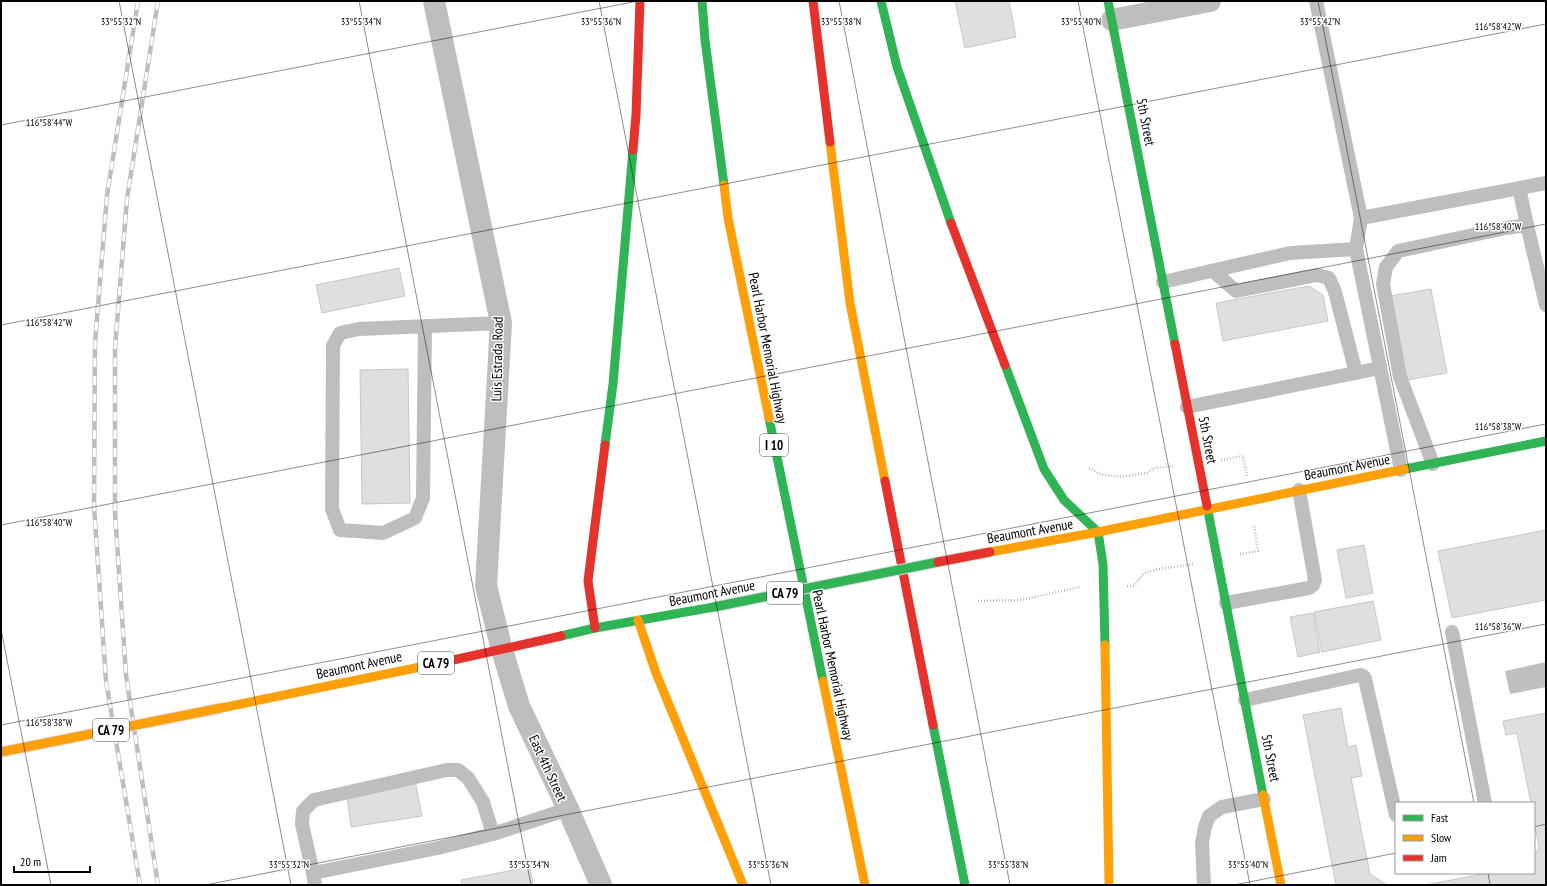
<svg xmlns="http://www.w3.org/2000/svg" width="1547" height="886" viewBox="0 0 1547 886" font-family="'PT Sans Narrow',sans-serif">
  <rect width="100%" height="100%" fill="#fff"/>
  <path fill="#bfbfbf" d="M1546,662V687L1510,694L1505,671Z"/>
  <g fill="#dfdfdf" stroke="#c7c7c7">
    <path d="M955,1H1009L1016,37L965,48Z"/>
    <path d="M399,268L405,296L322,313L316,285Z"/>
    <path d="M1309,286L1323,295L1328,321L1223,341L1216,303Z"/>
    <path d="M1431,289L1447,373L1407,380L1390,296Z"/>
    <path d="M408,369L410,503L362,504L360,370Z"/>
    <path d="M1546,530V600L1452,618L1438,551Z"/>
    <path d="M1364,545L1373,593L1346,598L1337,550Z"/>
    <path d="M1373,601L1381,640L1322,652L1314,612Z"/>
    <path d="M1313,613L1320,652L1298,657L1290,617Z"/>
    <path d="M1341,708L1348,747L1356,745L1362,776L1351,778L1370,874L1387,885H1336L1303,715Z"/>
    <path d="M1546,713V885H1425L1488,873H1534V854L1539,848L1534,820V803H1531L1517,733L1506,735L1503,721Z"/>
    <path d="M415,781L422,816L351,827L347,796Z"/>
    <path d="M530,867L533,885H462L461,880Z"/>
  </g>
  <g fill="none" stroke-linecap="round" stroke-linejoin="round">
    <g stroke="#b9b9b9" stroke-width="2.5" stroke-dasharray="1 2" stroke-linecap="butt">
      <path d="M1221,460L1243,456L1247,476"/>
      <path d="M1089,468L1100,474L1120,477L1147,473L1154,468L1175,466"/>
      <path d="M1240,554L1258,551L1254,525"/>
      <path d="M1127,586H1134L1144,573L1159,569L1194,564"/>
      <path d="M978,601L1021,600L1080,587"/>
    </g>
    <g stroke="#bebebe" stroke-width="14">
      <path d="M1316,1L1361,218L1546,183"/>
      <path d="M1519,188L1527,225L1546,305"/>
      <path d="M1361,218L1356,249L1401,470"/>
      <path d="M1213,271L1236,291L1317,275L1329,278L1335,292L1356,373"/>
      <path d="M1163,282L1290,253L1356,249"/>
      <path d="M425,327L423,498L415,518L383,533L340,530L332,509L333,346L340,333L359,329L501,323"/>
      <path d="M1187,407L1380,368"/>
      <path d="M1433,464L1400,377L1383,284L1386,267L1398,251L1506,228L1527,225"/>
      <path d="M1226,603L1309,588L1313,585L1315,580L1299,490"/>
      <path d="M1452,632L1485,803"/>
      <path d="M1245,700L1360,675L1363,676L1365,679L1396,815"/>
      <path d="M313,873L302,824L303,811L314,800L447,770H458L468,778L483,802L493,834"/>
      <path d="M315,885L313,873L438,848L493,834L568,809"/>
      <path d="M1204,885L1202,843L1205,827L1209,816L1222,807L1264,799"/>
    </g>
    <g stroke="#bebebe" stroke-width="22">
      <path d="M434,1L501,323L486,586L502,650L519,706L568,809L601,885"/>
      <path d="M1112,20L1210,1"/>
    </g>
    <g stroke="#30b455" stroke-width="9">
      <path d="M702,1L705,40L724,185"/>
      <path d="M881,1L897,67L951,223"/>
      <path d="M1108,1L1175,344"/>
      <path d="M1005,365L1044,469L1064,500L1098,532L1103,564L1105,645"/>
      <path d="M769,418L823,681"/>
      <path d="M605,445L613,384L633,150"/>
      <path d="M1405,469L1546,441"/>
      <path d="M1207,506L1263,795"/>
      <path d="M561,636L595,628L714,607"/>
      <path d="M933,725L965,885"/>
    </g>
    <g stroke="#ff9f0a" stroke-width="9">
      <path d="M830,142L850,303L885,481"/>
      <path d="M724,185L728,218L769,418"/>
      <path d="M1098,532L1405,469"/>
      <path d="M990,552L1098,532"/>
      <path d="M638,620L656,673L743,885"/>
      <path d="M1105,645L1109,885"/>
      <path d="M823,681L865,885"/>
      <path d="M221,708L435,664"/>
      <path d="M1263,795L1281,885"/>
    </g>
    <g stroke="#e5322d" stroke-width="9">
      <path d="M813,1L830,142"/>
      <path d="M633,150L636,115L640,1"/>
      <path d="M951,223L1005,365"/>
      <path d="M1175,344L1207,506"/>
      <path d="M885,481L933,725"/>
      <path d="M595,628L588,581L605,445"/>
      <path d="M435,664L561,636"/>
    </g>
    <defs>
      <g id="rail">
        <path d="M138,1L107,195L95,343L94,506L106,681L140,885"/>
        <path d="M158,1L127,199L115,348V513L126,675L158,885"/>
      </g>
    </defs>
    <use href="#rail" stroke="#bebebe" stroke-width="4.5"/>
    <use href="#rail" stroke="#fff" stroke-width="3" stroke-dasharray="9" stroke-linecap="butt"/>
    <defs>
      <path id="fast-bridge" d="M714,607L938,562"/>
      <path id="slow-bridge" d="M1,752L221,708"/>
      <path id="jam-bridge" d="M938,562L990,552"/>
    </defs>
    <use href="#fast-bridge" stroke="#dbdbdb" stroke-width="11" stroke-linecap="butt"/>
    <use href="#slow-bridge" stroke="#dbdbdb" stroke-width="11" stroke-linecap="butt"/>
    <use href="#jam-bridge" stroke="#dbdbdb" stroke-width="11" stroke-linecap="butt"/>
    <use href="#fast-bridge" stroke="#30b455" stroke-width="9"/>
    <use href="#slow-bridge" stroke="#ff9f0a" stroke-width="9"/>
    <use href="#jam-bridge" stroke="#e5322d" stroke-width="9"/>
  </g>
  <path fill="none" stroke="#000" stroke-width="1" stroke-opacity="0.45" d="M119,1L291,885M359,1L531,885M599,1L771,885M839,1L1010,885M1078,1L1250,885M1318,1L1474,803M1,125L638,1M1,325L1546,24M1,525L1546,224M1,629L51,885M1,725L1546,424M1534,827L1546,824M1488,873L1490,885M205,885L1546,624M1234,885L1396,853"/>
  <g text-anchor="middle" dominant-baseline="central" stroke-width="3" stroke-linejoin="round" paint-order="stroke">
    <g fill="#fff" stroke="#4c4c4c" stroke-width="1">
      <rect x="760" y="434" width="28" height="22" rx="3"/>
      <rect x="767" y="582" width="36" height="22" rx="3"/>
      <rect x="418" y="652" width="36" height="22" rx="3"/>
      <rect x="93" y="719" width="36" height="22" rx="3"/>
    </g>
    <g font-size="13" font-weight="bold" fill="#000">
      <text x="774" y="445">I 10</text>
      <text x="785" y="593">CA 79</text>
      <text x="436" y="663">CA 79</text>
      <text x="111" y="730">CA 79</text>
    </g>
    <g font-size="14" fill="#000" stroke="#fff">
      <text transform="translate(1146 122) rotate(79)">5th Street</text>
      <text transform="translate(768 348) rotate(79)">Pearl Harbor Memorial Highway</text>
      <text transform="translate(497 359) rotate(-89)">Luis Estrada Road</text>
      <text transform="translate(1208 440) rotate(79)">5th Street</text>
      <text transform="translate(1347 467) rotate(-11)">Beaumont Avenue</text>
      <text transform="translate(1030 531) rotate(-10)">Beaumont Avenue</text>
      <text transform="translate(712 593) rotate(-11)">Beaumont Avenue</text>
      <text transform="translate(359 665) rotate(-12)">Beaumont Avenue</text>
      <text transform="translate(833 665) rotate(78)">Pearl Harbor Memorial Highway</text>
      <text transform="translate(1271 758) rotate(79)">5th Street</text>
      <text transform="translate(548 768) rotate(65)">East 4th Street</text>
    </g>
  </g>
  <g font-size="10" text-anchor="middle" fill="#000" stroke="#fff" stroke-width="3" stroke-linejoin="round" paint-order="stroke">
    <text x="121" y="25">33°55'32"N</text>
    <text x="361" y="25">33°55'34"N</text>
    <text x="601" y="25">33°55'36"N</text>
    <text x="841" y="25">33°55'38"N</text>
    <text x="1081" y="25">33°55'40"N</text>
    <text x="1320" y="25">33°55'42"N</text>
    <text x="1498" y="30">116°58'42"W</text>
    <text x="49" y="126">116°58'44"W</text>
    <text x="1498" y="230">116°58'40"W</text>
    <text x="49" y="326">116°58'42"W</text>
    <text x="1498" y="430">116°58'38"W</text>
    <text x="49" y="526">116°58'40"W</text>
    <text x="1498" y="630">116°58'36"W</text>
    <text x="49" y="726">116°58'38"W</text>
    <text x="289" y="868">33°55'32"N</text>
    <text x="529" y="868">33°55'34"N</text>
    <text x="768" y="868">33°55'36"N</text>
    <text x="1008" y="868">33°55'38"N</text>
    <text x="1248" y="868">33°55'40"N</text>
  </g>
  <rect width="1547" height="886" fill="none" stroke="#000000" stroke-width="4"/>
  <rect x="1395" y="802" width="140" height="72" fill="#ffffff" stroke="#999999"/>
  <rect x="1403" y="815" width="20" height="6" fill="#30b455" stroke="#999999"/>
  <text x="1431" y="822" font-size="12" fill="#000000">Fast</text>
  <rect x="1403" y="835" width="20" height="6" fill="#ff9f0a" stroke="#999999"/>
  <text x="1431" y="842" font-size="12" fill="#000000">Slow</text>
  <rect x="1403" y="855" width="20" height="6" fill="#e5322d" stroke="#999999"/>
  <text x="1431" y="862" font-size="12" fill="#000000">Jam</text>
  <path d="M14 866v6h76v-6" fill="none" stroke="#000000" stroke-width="2"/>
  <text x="20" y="866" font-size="12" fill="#000000" stroke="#ffffff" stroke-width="3" paint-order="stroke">20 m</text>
</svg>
